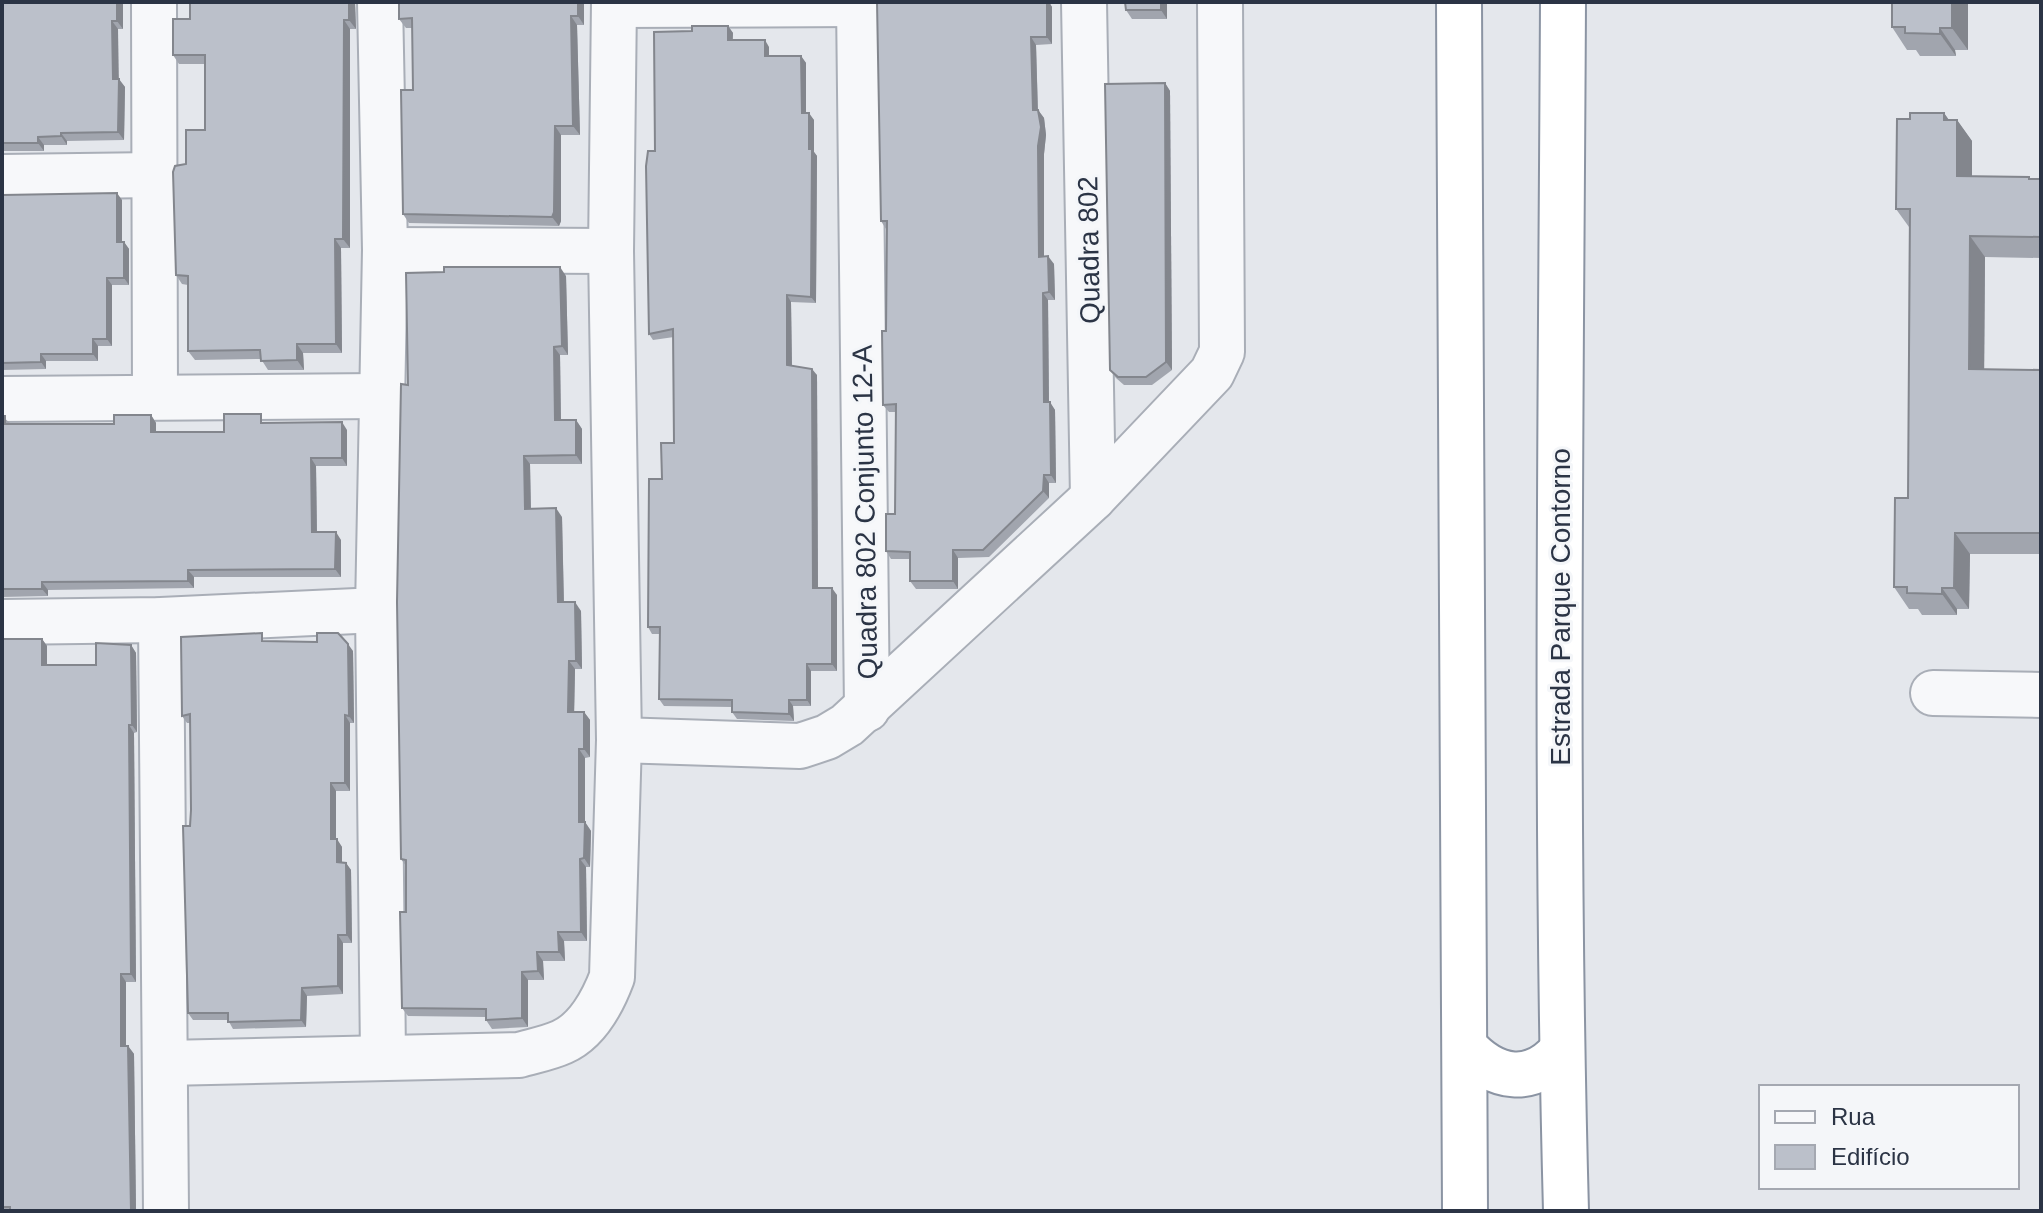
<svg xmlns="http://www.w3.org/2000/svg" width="2043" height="1213" viewBox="0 0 2043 1213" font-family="Arial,sans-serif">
  <rect width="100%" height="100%" fill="#e4e7ec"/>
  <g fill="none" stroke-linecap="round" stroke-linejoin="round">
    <defs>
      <g id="minor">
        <path d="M154,2L155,397"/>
        <path d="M380,2L385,250L378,610L383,1057"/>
        <path d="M859,2L867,709"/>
        <path d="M1084,2L1093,498"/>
        <path d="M614,5L859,4"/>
        <path d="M2,177L156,175"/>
        <path d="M385,250L611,251"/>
        <path d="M2,399L380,396"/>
        <path d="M161,620L166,1211"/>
        <path d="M2,622L161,620L378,610"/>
        <path d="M1933,693L2041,695"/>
        <path d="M619,740L800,746L827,737L847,725L1093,498L1212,373L1222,352L1220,2"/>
        <path d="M165,1063L519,1055C533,1051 549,1048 562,1042C587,1031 603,1001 612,977L619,740L611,251L614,2"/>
      </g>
      <g id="highway">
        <path d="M1459,2L1465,1211"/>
        <path d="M1563,2C1561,405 1555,808 1566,1211"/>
        <path d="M1465,1047C1495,1080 1532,1086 1562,1050"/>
      </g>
    </defs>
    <use href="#minor" stroke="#a9aeb7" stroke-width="48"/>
    <use href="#highway" stroke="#8b94a3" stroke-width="48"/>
    <use href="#minor" stroke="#f7f8fa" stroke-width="44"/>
    <use href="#highway" stroke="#fff" stroke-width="44"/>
  </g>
  <g fill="#a1a5ae">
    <path d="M2,2H123V29H118V79L125,87L124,140L67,141V145H44V151H2Z"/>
    <path d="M190,2H355L356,29H350V248H341L342,353H303L304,370H268L261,359L195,360L188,351V285L182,284L176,275L186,164L205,130V64H179L173,55L190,19Z"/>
    <path d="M399,2H584V25H577L580,135H561V221L559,226L409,223L403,214L413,90V28H406L399,19Z"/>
    <path d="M877,2H1049L1052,7V44L1036,45L1038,110L1044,118L1046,135L1044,154V256L1054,264L1055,300H1048L1049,402L1055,410L1056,483H1049V498L989,557L958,558V589H916L910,581V559H891L886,551L895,514L896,412H889L883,405L886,331V229L881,221Z"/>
    <path d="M1167,2V19H1132L1126,10Z"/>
    <path d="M1968,2V50H1955L1956,56H1920L1916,50H1907L1892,27Z"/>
    <path d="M728,26L733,33V40L769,47V56H801L806,63V113L814,120V152L817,156L816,303L791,302L792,366L817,375L818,588L837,595V671H811V706H793L794,721L737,719L732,712V707L664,706L659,699L660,634H652L648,627L662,479L674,443V337L653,340L649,334L655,151L692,31Z"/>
    <path d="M1165,83L1170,91L1172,370L1152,385H1124L1116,378L1110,370Z"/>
    <path d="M1944,113L1949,120H1957L1972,141V176L2029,177L2031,179H2041V258L1985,257L1984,370H2041V554H1970L1969,609H1957V615H1922L1918,609H1909L1894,587L1908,498L1909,227L1896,209L1910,119Z"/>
    <path d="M122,200V242H124L129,249V285H112V346H98V361H46V369L2,370V206Z"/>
    <path d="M566,276L568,355H560L561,420H576L582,429V464H530L531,509L562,517L564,602L581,611L582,669H575L574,712H584L590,720V757L585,758V822L591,831L590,867H586L587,941H564L565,961H543L544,980H528V1027L492,1029L486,1020V1017L408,1016L402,1008L406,912V866L401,859L408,385Z"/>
    <path d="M151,415L156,423V432H224L266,422L347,430V466H316L317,532L341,540V577H194V588L48,590V596L2,597V416L11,424H114Z"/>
    <path d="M2,639H42L47,646V665H96L131,645L136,653L137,732L134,733L136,982H126V1046H128L134,1054L136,1211H2Z"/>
    <path d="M267,641L353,651L354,723H350V791H336V839L342,847V863H346L351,870L352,943H343V994L307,996L306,1027L233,1029L228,1020H193L188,1013L190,826L191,810L190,723H187L182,716Z"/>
  </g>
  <g fill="#83868d">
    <path d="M117,2H123V29L117,21Z"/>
    <path d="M349,2H355L356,29L349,20Z"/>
    <path d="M578,2H584V25L578,16Z"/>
    <path d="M1047,2H1049L1052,7V44L1047,37Z"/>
    <path d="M1161,2H1167V19L1161,10Z"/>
    <path d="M1952,2H1968V50L1952,28Z"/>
    <path d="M571,16L577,25L580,135L573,126Z"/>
    <path d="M344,20L350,29V248L343,239Z"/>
    <path d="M112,21L118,29L119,87L113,79Z"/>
    <path d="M728,26L733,33L732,47L728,40Z"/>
    <path d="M1940,28L1955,50L1956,56L1940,34Z"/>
    <path d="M1031,37L1036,45L1038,118L1033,110Z"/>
    <path d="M765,40L769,47V63L765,56Z"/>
    <path d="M801,56L806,63V120L802,113Z"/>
    <path d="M119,79L125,87L124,140L118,132Z"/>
    <path d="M1165,83L1170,91L1172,370L1166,362Z"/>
    <path d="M1038,110L1044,118L1046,135L1044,154V264L1039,257Z"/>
    <path d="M809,113L814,120V152L817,156L816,303L811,297Z"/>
    <path d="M1944,113L1957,132V120L1972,141V198L1957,176L1944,120Z"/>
    <path d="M555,126L561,135V221L559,226L552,217Z"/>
    <path d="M61,133L67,141V145L61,136Z"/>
    <path d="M38,137L44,145V151L38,143Z"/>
    <path d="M117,193L122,200V249L117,242Z"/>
    <path d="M1970,236L1985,257L1984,391L1969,369Z"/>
    <path d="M335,239L341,248L342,353L336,344Z"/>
    <path d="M124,242L129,249V285L124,278Z"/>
    <path d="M1048,256L1054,264L1055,300L1049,292Z"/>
    <path d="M560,267L566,276L568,355L562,346Z"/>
    <path d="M107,278L112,285V346L107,339Z"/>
    <path d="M1043,293L1048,300L1049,410L1044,402Z"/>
    <path d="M787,295L791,302L792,372L787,365Z"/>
    <path d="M93,339L98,346V361L93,354Z"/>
    <path d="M297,344L303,353L304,370L297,360Z"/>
    <path d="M554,347L560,355L561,428L555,420Z"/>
    <path d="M41,354L46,361V369L41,362Z"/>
    <path d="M812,369L817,375L818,595L813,588Z"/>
    <path d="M1050,402L1055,410L1056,483L1051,475Z"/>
    <path d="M151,415L156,423V439L151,432Z"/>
    <path d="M576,420L582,429V464L576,455Z"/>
    <path d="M342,422L347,430V466L342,458Z"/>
    <path d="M524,456L530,464L531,517L525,509Z"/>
    <path d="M311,458L316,466L317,540L312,532Z"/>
    <path d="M1044,475L1049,483V498L1043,491Z"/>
    <path d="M556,508L562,517L564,611L558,602Z"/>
    <path d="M336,532L341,540V577L335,569Z"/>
    <path d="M1955,533L1970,554L1969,609L1954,588Z"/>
    <path d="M953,550L958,558V589L953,581Z"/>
    <path d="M188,570L194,577V588L188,581Z"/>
    <path d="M42,582L48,590V596L42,589Z"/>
    <path d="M832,588L837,595V671L832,664Z"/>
    <path d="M1942,588L1957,609V615L1942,594Z"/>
    <path d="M575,602L581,611L582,669L576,661Z"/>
    <path d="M42,639L47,646V672L42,665Z"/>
    <path d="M348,644L353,651L354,723L349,716Z"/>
    <path d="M131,645L136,653L137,732L132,725Z"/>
    <path d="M569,661L575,669L574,720L568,712Z"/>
    <path d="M807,664L811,671V706L807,700Z"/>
    <path d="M789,700L793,706L794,721L789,714Z"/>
    <path d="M584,712L590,720V757L584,749Z"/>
    <path d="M345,715L350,723V791L345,783Z"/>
    <path d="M129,725L134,733L136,982L131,974Z"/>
    <path d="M579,749L585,758V831L579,822Z"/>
    <path d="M331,783L336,791V847L331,839Z"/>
    <path d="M585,822L591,831L590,867L584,858Z"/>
    <path d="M337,839L342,847V870L337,862Z"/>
    <path d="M580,859L586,867L587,941L581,932Z"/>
    <path d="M346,863L351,870L352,943L347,935Z"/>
    <path d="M558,932L564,941L565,961L559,952Z"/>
    <path d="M338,935L343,943V994L338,986Z"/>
    <path d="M537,952L543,961L544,980L538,971Z"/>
    <path d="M522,972L528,980V1027L522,1018Z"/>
    <path d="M121,974L126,982V1054L121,1046Z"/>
    <path d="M302,988L307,996L306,1027L301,1020Z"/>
    <path d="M128,1046L134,1054L136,1211H131Z"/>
  </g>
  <g fill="#bbc0ca" stroke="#83868d" stroke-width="2">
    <path d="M2,2H117V21H112L113,79H119L118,132L61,133V136L38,137V143H2Z"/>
    <path d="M190,2H349V20H344L343,239H335L336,344H297V360L261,361L260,350L188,351V276L176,275L173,172L175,166L186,164V130H205V55H173V19H190Z"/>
    <path d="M399,2H578V16H571L573,126H555L554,212L552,217L403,214L401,90H413L412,18L399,19Z"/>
    <path d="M877,2H1047V37H1031L1033,110H1038L1041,127L1038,146L1039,257L1048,256L1049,292L1043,293L1044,402H1050L1051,475H1044L1043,491L983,550H953V581H910V552L886,551V514H895L896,404L883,405L882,331H886L887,221H881Z"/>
    <path d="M1125,2H1161V10H1126Z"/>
    <path d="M1892,2H1952V28H1940V34L1905,33V27H1892Z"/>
    <path d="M692,26H728V40H765V56H801L802,113H809V149H812L811,297L787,295V365L812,369L813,588H832V664H807V700H789V714L732,712V700L659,699L660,627H648L649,479H662L661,443H674L673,329L649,334L646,166L648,151H655L654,32L692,31Z"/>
    <path d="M1165,83L1166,362L1146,377H1118L1110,370L1105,84Z"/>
    <path d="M1910,113H1944V120H1957V176L2029,177V179H2041V237L1970,236L1969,369L2041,370V533H1955L1954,588H1942V594L1907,593V587H1894L1895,498H1908L1910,209H1896L1897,119H1910Z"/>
    <path d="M117,193V242H124V278H107V339H93V354H41V362L2,363L3,195Z"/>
    <path d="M444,267H560L562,346L554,347L555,420H576V455L524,456L525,509L556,508L558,602H575L576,661H569L568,712H584V749H579V822H585L584,858L580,859L581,932H558L559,952H537L538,971L522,972V1018L486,1020V1009L402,1008L400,912H406V860L401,859L397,602L401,384L408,385L406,273L444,272Z"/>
    <path d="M224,414H261V423L342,422V458H311L312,532H336L335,569L188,570V581L42,582V589H2V416H5V424H114V415H151V432H224Z"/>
    <path d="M262,633V641L317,642V633H338L348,644L349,716L345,715V783H331V839H337V862L346,863L347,935H338V986L302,988L301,1020L228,1022V1013H188L183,826H190L191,810L190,714L182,716L181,637Z"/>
    <path d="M2,639H42V665H96V643L131,645L132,725H129L131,974H121V1046H128L131,1211H10V1207H2Z"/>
  </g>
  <g text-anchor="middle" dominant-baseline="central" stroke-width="6" stroke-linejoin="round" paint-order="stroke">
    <g font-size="28" fill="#2b3445" stroke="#f4f6f9">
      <text transform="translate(1089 250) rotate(-91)">Quadra 802</text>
      <text transform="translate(865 512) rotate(-91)">Quadra 802 Conjunto 12-A</text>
      <text transform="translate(1560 607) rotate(-90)">Estrada Parque Contorno</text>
    </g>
  </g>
  <rect width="2043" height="1213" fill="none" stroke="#2b3445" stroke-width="8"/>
  <rect x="1759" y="1085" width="260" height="104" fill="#f4f6f9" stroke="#a4a8b1" stroke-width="2"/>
  <rect x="1775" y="1111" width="40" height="12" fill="#f7f8fa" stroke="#a4a8b1" stroke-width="2"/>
  <text x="1831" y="1125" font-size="24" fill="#2b3445">Rua</text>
  <rect x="1775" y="1145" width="40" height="24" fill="#bbc0ca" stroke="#a4a8b1" stroke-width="2"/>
  <text x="1831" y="1165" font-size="24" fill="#2b3445">Edifício</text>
</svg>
